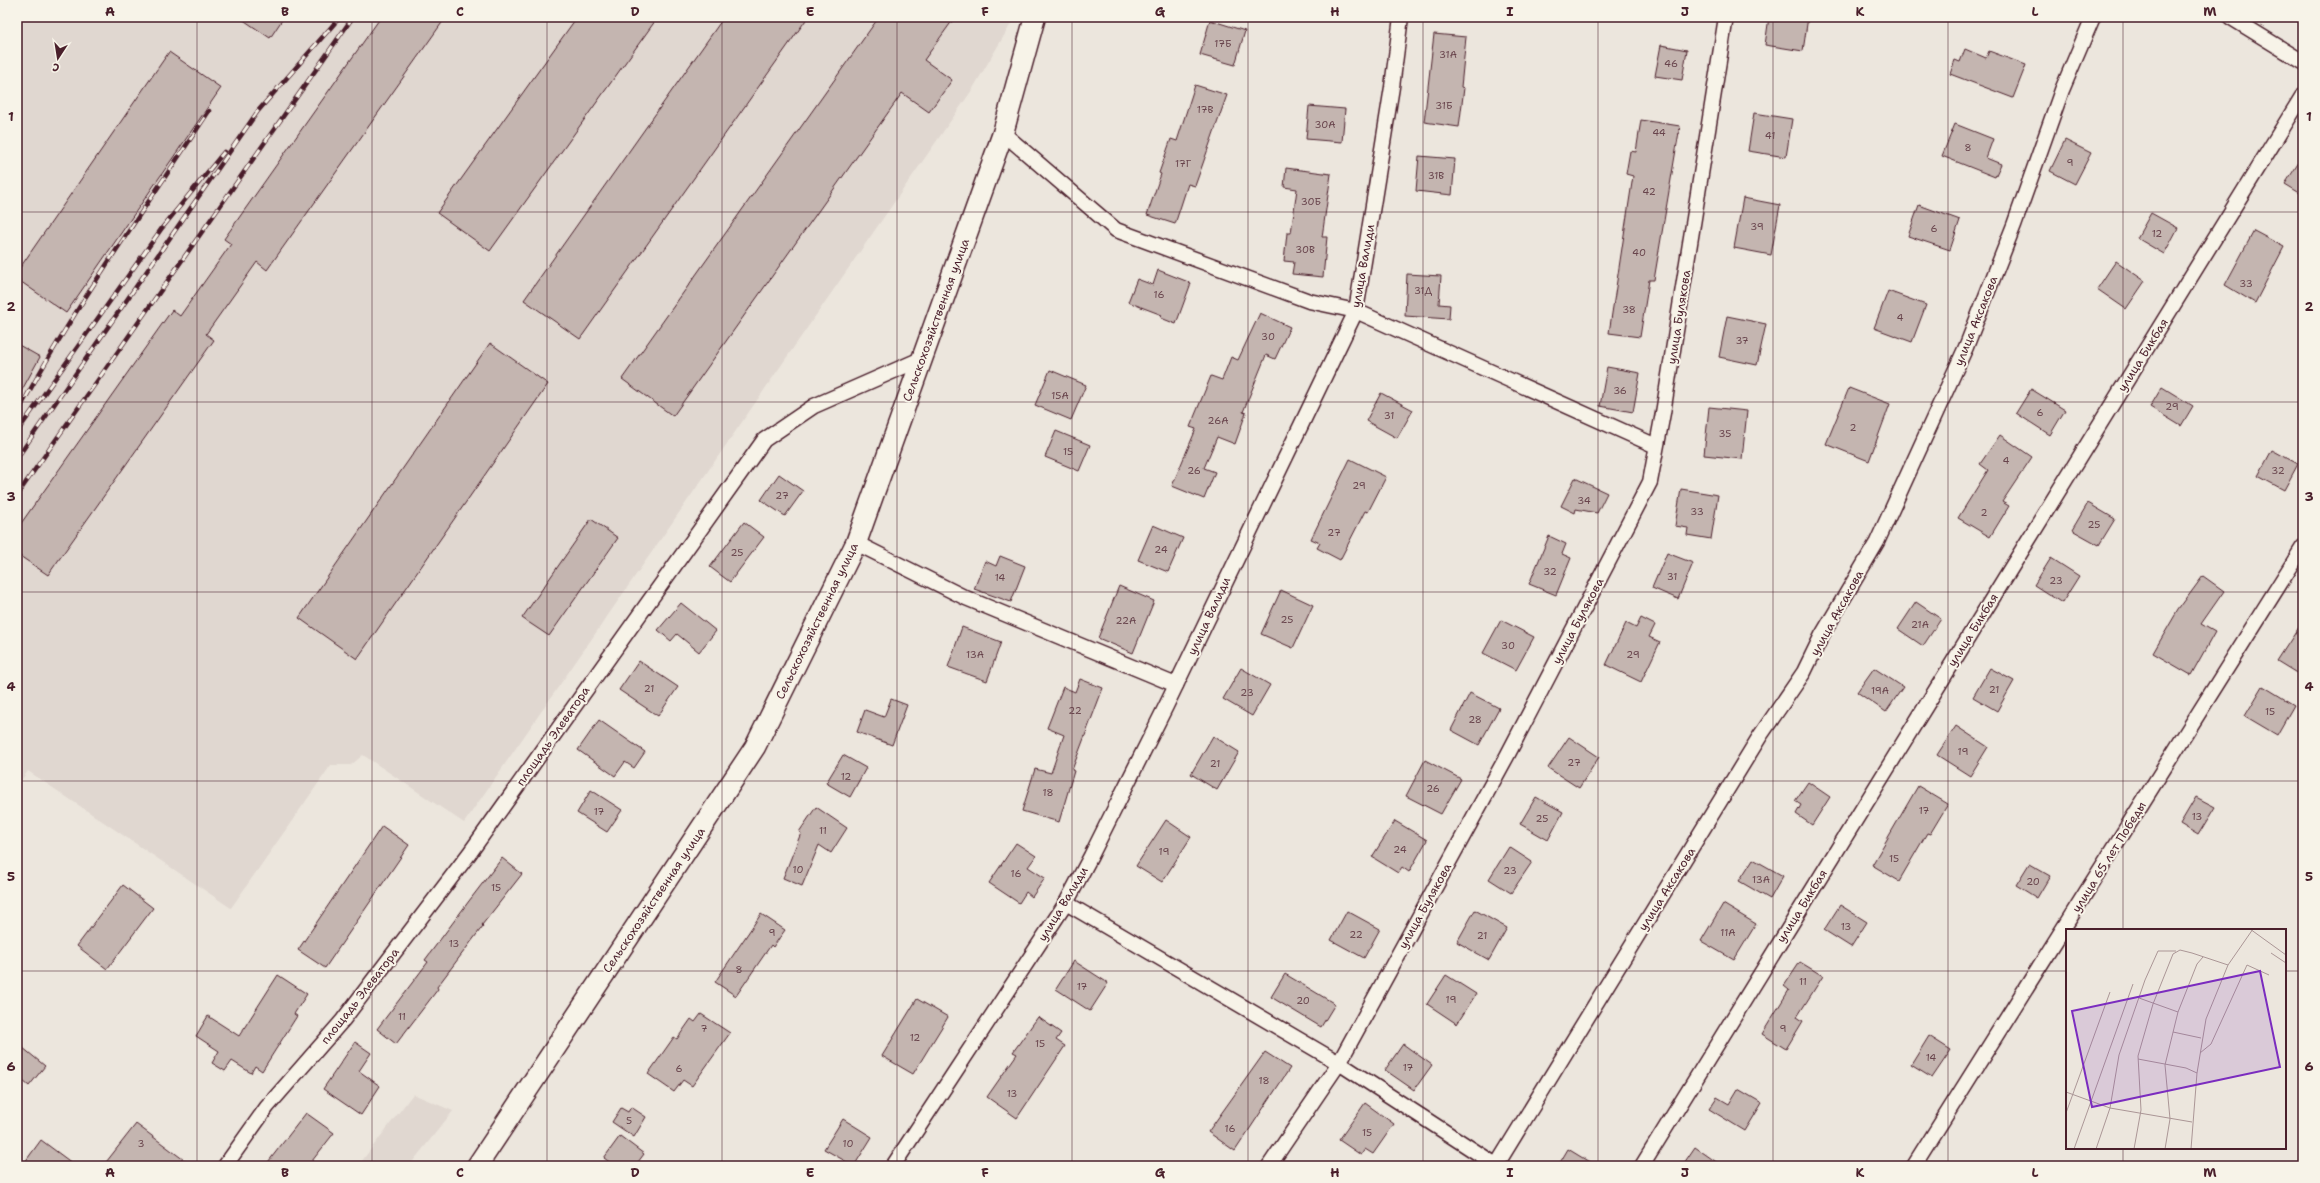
<svg xmlns="http://www.w3.org/2000/svg" width="2320" height="1183" viewBox="0 0 2320 1183" font-family="'Shantell Sans',sans-serif">
  <rect width="100%" height="100%" fill="#ece6dd"/>
  <filter id="ink" filterUnits="userSpaceOnUse"><feTurbulence type="fractalNoise" baseFrequency=".025" numOctaves="2"/><feDisplacementMap in="SourceGraphic" scale="8" xChannelSelector="R" yChannelSelector="G"/><feConvolveMatrix kernelMatrix="1 2 1 2 8 2 1 2 1" color-interpolation-filters="sRGB"/></filter>
  <g filter="url(#ink)">
    <g fill="#e0d7d0">
      <path d="M17,17H1015L972,90L464,823L363,755L351,765H331L231,908L28,771L17,786Z"/>
      <path d="M413,1094L453,1111L409,1166H358Z"/>
    </g>
    <g fill="#c4b5b0" stroke="#4a1f2b">
      <path d="M239,17H284L270,38Z"/>
      <path d="M381,17H446L267,270L257,262L206,334L214,340L48,575L17,554V529L172,310L180,316L231,244L224,239Z"/>
      <path d="M577,17H658L490,251L437,213Z"/>
      <path d="M724,17H808L580,339L524,300Z"/>
      <path d="M879,17H955L924,60L952,80L929,112L902,93L673,416L622,379Z"/>
      <path d="M1769,17H1808L1803,51L1765,45Z"/>
      <path d="M1210,20L1245,31L1235,65L1200,55Z"/>
      <path d="M1434,34L1466,37L1461,87L1464,88L1459,127L1424,122Z"/>
      <path d="M1661,45L1687,50L1682,80L1655,76Z"/>
      <path d="M1965,49L1986,58L1989,51L2026,65L2013,98L1950,74L1955,60L1960,62Z"/>
      <path d="M169,52L221,88L66,313L17,279V272Z"/>
      <path d="M1195,85L1227,95L1195,186L1188,184L1175,224L1147,215L1161,174L1159,173L1171,139L1177,141Z"/>
      <path d="M1309,106L1345,109L1342,142L1306,139Z"/>
      <path d="M1754,113L1792,119L1786,157L1748,151Z"/>
      <path d="M1641,120L1680,126L1654,280H1649L1640,337L1609,333L1633,176L1626,174L1630,151L1636,152Z"/>
      <path d="M1955,124L1993,139L1986,158L2001,164L1995,177L1942,156Z"/>
      <path d="M2065,140L2091,153L2075,184L2050,171Z"/>
      <path d="M1419,156L1455,159L1452,195L1416,191Z"/>
      <path d="M2303,156V195L2285,184Z"/>
      <path d="M1286,168L1331,174L1322,237H1327L1323,277L1292,274L1294,262L1284,261L1287,233H1291L1297,189L1284,187Z"/>
      <path d="M1743,198L1780,205L1771,255L1734,248Z"/>
      <path d="M1919,205L1960,220L1950,250L1908,236Z"/>
      <path d="M2151,213L2178,228L2164,254L2137,238Z"/>
      <path d="M2254,231L2284,247L2255,303L2225,285Z"/>
      <path d="M2116,261L2145,281L2126,309L2097,289Z"/>
      <path d="M1158,270L1191,283L1176,324L1161,318L1162,315L1128,302L1137,279L1153,285Z"/>
      <path d="M1407,274L1441,276L1439,304L1450,305L1449,319L1405,316Z"/>
      <path d="M1888,291L1926,305L1912,342L1874,328Z"/>
      <path d="M1260,313L1290,327L1275,359L1266,355L1243,412L1246,413L1235,444L1217,437L1204,468L1215,472L1204,499L1172,486L1196,429L1190,427L1211,376L1222,380L1231,357L1238,360Z"/>
      <path d="M1727,316L1766,324L1757,365L1719,357Z"/>
      <path d="M490,343L548,384L357,659L299,618Z"/>
      <path d="M17,344L40,357L17,399Z"/>
      <path d="M1607,367L1640,373L1633,412L1600,406Z"/>
      <path d="M1050,370L1086,385L1071,420L1035,405Z"/>
      <path d="M2162,387L2193,406L2181,426L2150,407Z"/>
      <path d="M1849,388L1890,404L1869,461L1826,444Z"/>
      <path d="M2031,389L2065,410L2050,435L2016,413Z"/>
      <path d="M1381,393L1413,410L1397,438L1366,421Z"/>
      <path d="M1709,407L1747,411L1742,459L1704,455Z"/>
      <path d="M1056,431L1090,445L1079,471L1045,457Z"/>
      <path d="M2000,435L2032,457L2002,502L2009,506L1990,537L1958,518L1988,470L1980,464Z"/>
      <path d="M2272,450L2298,464L2284,490L2258,476Z"/>
      <path d="M1350,459L1386,477L1368,512L1365,511L1340,560L1317,548L1320,543L1311,539Z"/>
      <path d="M779,474L803,491L785,516L761,500Z"/>
      <path d="M1575,478L1607,493L1597,513L1576,509L1575,513L1561,506Z"/>
      <path d="M1681,489L1718,495L1711,539L1687,535L1688,528L1675,526Z"/>
      <path d="M2088,503L2115,519L2099,545L2072,530Z"/>
      <path d="M591,519L618,538L549,636L522,618Z"/>
      <path d="M744,522L764,537L730,582L710,567Z"/>
      <path d="M1153,525L1183,538L1168,572L1138,560Z"/>
      <path d="M1549,536L1566,544L1562,554L1571,558L1556,595L1529,584Z"/>
      <path d="M1667,553L1693,563L1678,599L1652,588Z"/>
      <path d="M1000,556L1025,566L1011,602L974,589L985,561L996,566Z"/>
      <path d="M2051,558L2079,576L2062,603L2034,585Z"/>
      <path d="M2203,576L2224,591L2201,624L2215,632L2191,675L2153,653L2178,610Z"/>
      <path d="M1119,586L1154,601L1133,653L1098,638Z"/>
      <path d="M1281,590L1313,605L1293,648L1261,634Z"/>
      <path d="M1916,602L1941,619L1923,646L1898,629Z"/>
      <path d="M681,603L716,631L699,652L677,634L671,641L658,630Z"/>
      <path d="M1641,618L1655,625L1649,637L1660,642L1641,682L1606,665L1626,623L1636,628Z"/>
      <path d="M1501,620L1534,637L1516,670L1483,653Z"/>
      <path d="M2303,621V677L2277,661Z"/>
      <path d="M962,627L1001,642L987,681L948,667Z"/>
      <path d="M639,661L678,687L658,716L619,690Z"/>
      <path d="M1241,668L1270,685L1252,716L1223,699Z"/>
      <path d="M1874,668L1903,687L1886,712L1857,692Z"/>
      <path d="M1990,668L2014,681L1997,711L1973,697Z"/>
      <path d="M1080,679L1103,688L1072,770L1074,771L1059,822L1022,811L1035,769L1051,773L1064,735L1047,728L1063,687L1075,692Z"/>
      <path d="M2263,686L2294,705L2277,735L2245,716Z"/>
      <path d="M1470,693L1499,708L1479,745L1451,730Z"/>
      <path d="M891,699L907,705L892,745L857,732L865,710L884,717Z"/>
      <path d="M599,720L645,752L634,768L625,762L615,776L578,750Z"/>
      <path d="M1956,726L1988,747L1970,776L1937,755Z"/>
      <path d="M1213,736L1239,752L1217,790L1191,774Z"/>
      <path d="M1569,737L1599,757L1579,788L1548,768Z"/>
      <path d="M843,755L866,768L850,797L826,783Z"/>
      <path d="M1425,760L1461,779L1441,814L1406,796Z"/>
      <path d="M1808,782L1830,797L1812,825L1796,814L1801,805L1795,801Z"/>
      <path d="M1918,786L1948,804L1930,834L1927,833L1899,881L1872,865Z"/>
      <path d="M591,790L622,810L607,832L577,813Z"/>
      <path d="M1536,797L1563,812L1548,840L1520,824Z"/>
      <path d="M2196,797L2215,807L2198,835L2180,824Z"/>
      <path d="M816,807L847,828L831,853L819,845L802,886L783,878L801,833L799,832Z"/>
      <path d="M1166,820L1191,837L1162,882L1136,866Z"/>
      <path d="M1395,821L1427,840L1409,872L1402,867L1398,873L1372,857Z"/>
      <path d="M382,826L409,845L325,968L298,950Z"/>
      <path d="M1016,843L1036,856L1028,867L1045,878L1032,897L1026,892L1019,903L989,883Z"/>
      <path d="M1509,847L1532,862L1511,893L1489,879Z"/>
      <path d="M502,858L522,874L482,925L483,926L437,987L438,989L396,1044L377,1029L428,962L425,960L469,901Z"/>
      <path d="M1753,859L1783,876L1770,899L1739,881Z"/>
      <path d="M2029,864L2050,876L2037,898L2016,885Z"/>
      <path d="M123,885L153,908L107,969L77,946Z"/>
      <path d="M1723,904L1756,924L1734,960L1701,941Z"/>
      <path d="M1840,905L1867,922L1851,947L1824,930Z"/>
      <path d="M1475,910L1507,928L1489,960L1457,942Z"/>
      <path d="M1347,911L1380,929L1364,958L1331,940Z"/>
      <path d="M761,914L785,930L773,947L771,945L736,996L715,982Z"/>
      <path d="M1074,961L1108,983L1090,1011L1056,989Z"/>
      <path d="M1800,962L1823,976L1797,1017L1803,1021L1786,1049L1762,1034L1789,990L1784,986Z"/>
      <path d="M1285,974L1335,1004L1321,1027L1271,997Z"/>
      <path d="M278,975L307,994L294,1014L297,1016L262,1071L255,1066L251,1073L232,1061L225,1071L212,1063L219,1051L196,1036L208,1016L239,1036Z"/>
      <path d="M1446,975L1476,994L1457,1024L1427,1004Z"/>
      <path d="M917,999L948,1017L913,1074L882,1056Z"/>
      <path d="M701,1014L730,1033L692,1086L683,1080L674,1092L648,1074L674,1037L677,1039L691,1019L695,1022Z"/>
      <path d="M1038,1017L1061,1033L1056,1040L1065,1046L1017,1118L987,1097L1017,1054L1013,1052Z"/>
      <path d="M1929,1036L1951,1050L1932,1078L1911,1065Z"/>
      <path d="M355,1042L371,1053L359,1071L380,1086L361,1115L323,1089Z"/>
      <path d="M17,1043L45,1066L29,1086L17,1076Z"/>
      <path d="M1403,1044L1432,1065L1414,1090L1385,1070Z"/>
      <path d="M1265,1052L1290,1068L1235,1151L1208,1132Z"/>
      <path d="M1738,1089L1762,1103L1745,1131L1709,1109L1717,1097L1729,1104Z"/>
      <path d="M1365,1103L1394,1124L1373,1154L1365,1149L1361,1155L1339,1140Z"/>
      <path d="M631,1107L646,1117L634,1137L612,1122L621,1108L628,1112Z"/>
      <path d="M306,1113L334,1133L308,1166H265Z"/>
      <path d="M843,1119L872,1137L854,1166L824,1149Z"/>
      <path d="M136,1124L192,1166H103Z"/>
      <path d="M620,1136L644,1154L635,1166H615L604,1158Z"/>
      <path d="M41,1140L76,1166H22Z"/>
      <path d="M1695,1147L1722,1166H1682Z"/>
      <path d="M1568,1149L1596,1166H1558Z"/>
    </g>
    <g fill="none" stroke-linecap="round" stroke-linejoin="round">
      <defs>
        <g id="street">
          <path d="M2230,17L2303,62"/>
          <path d="M1003,133L1116,230L1309,301L1356,311L1656,446"/>
          <path d="M856,543L966,598L1176,685"/>
          <path d="M1066,903L1339,1063L1496,1165"/>
          <path d="M225,1166L267,1107L343,1020L469,854L764,440L814,406L921,359"/>
          <path d="M893,1166L1066,903L1091,856L1166,706L1356,311L1392,87L1401,17"/>
          <path d="M1269,1166L1339,1063L1507,756L1650,482L1663,413L1726,17"/>
          <path d="M1496,1166L1760,736L1804,672L1822,635L1877,542L1966,347L2014,225L2062,90L2093,17"/>
          <path d="M1642,1166L2303,95"/>
          <path d="M1914,1166L2303,547"/>
        </g>
        <path id="secondary" d="M477,1166L755,747L856,543L1003,133L1035,17"/>
      </defs>
      <use href="#street" stroke="#4a1f2b" stroke-width="17"/>
      <use href="#secondary" stroke="#4a1f2b" stroke-width="23"/>
      <use href="#street" stroke="#f7f3e8" stroke-width="14"/>
      <use href="#secondary" stroke="#f7f3e8" stroke-width="20"/>
      <defs>
        <g id="rail">
          <path d="M17,414C73,308 144,210 209,111"/>
          <path d="M17,432L162,228L224,152"/>
          <path d="M17,458L258,111L340,17"/>
          <path d="M17,495L353,17"/>
        </g>
      </defs>
      <use href="#rail" stroke="#4a1f2b" stroke-width="4.5"/>
      <use href="#rail" stroke="#f7f3e8" stroke-width="3" stroke-dasharray="9" stroke-linecap="butt"/>
    </g>
  </g>
  <path fill="none" stroke="#4a1f2b" stroke-width="1" stroke-opacity="0.55" d="M197,17V1166M372,17V1166M547,17V1166M722,17V1166M897,17V1166M1072,17V1166M1248,17V1166M1423,17V1166M1598,17V1166M1773,17V1166M1948,17V1166M2123,17V930M17,212H2303M17,402H2303M17,592H2303M17,781H2303M17,971H2067M2285,971H2303M2123,1148V1166"/>
  <g text-anchor="middle" dominant-baseline="central" stroke-width="4" stroke-linejoin="round" paint-order="stroke">
    <g font-size="10" fill="#68444c">
      <text x="1223" y="43">17Б</text>
      <text x="1448" y="54">31А</text>
      <text x="1671" y="63">46</text>
      <text x="1444" y="105">31Б</text>
      <text x="1205" y="109">17В</text>
      <text x="1325" y="124">30А</text>
      <text x="1659" y="132">44</text>
      <text x="1770" y="135">41</text>
      <text x="1968" y="147">8</text>
      <text x="2070" y="162">9</text>
      <text x="1183" y="163">17Г</text>
      <text x="1436" y="175">31В</text>
      <text x="1649" y="191">42</text>
      <text x="1311" y="201">30Б</text>
      <text x="1757" y="226">39</text>
      <text x="1934" y="228">6</text>
      <text x="2157" y="233">12</text>
      <text x="1305" y="249">30В</text>
      <text x="1639" y="252">40</text>
      <text x="2246" y="283">33</text>
      <text x="1423" y="290">31Д</text>
      <text x="1159" y="294">16</text>
      <text x="1629" y="309">38</text>
      <text x="1900" y="317">4</text>
      <text x="1268" y="336">30</text>
      <text x="1742" y="340">37</text>
      <text x="1620" y="390">36</text>
      <text x="1060" y="395">15А</text>
      <text x="2172" y="406">29</text>
      <text x="2040" y="412">6</text>
      <text x="1389" y="415">31</text>
      <text x="1218" y="420">26А</text>
      <text x="1853" y="427">2</text>
      <text x="1725" y="433">35</text>
      <text x="1068" y="451">15</text>
      <text x="2006" y="460">4</text>
      <text x="1194" y="470">26</text>
      <text x="2278" y="470">32</text>
      <text x="1359" y="485">29</text>
      <text x="782" y="495">27</text>
      <text x="1584" y="500">34</text>
      <text x="1697" y="511">33</text>
      <text x="1984" y="512">2</text>
      <text x="2094" y="524">25</text>
      <text x="1334" y="532">27</text>
      <text x="1161" y="549">24</text>
      <text x="737" y="552">25</text>
      <text x="1550" y="571">32</text>
      <text x="1672" y="576">31</text>
      <text x="1000" y="577">14</text>
      <text x="2056" y="580">23</text>
      <text x="1287" y="619">25</text>
      <text x="1126" y="620">22А</text>
      <text x="1920" y="624">21А</text>
      <text x="1508" y="645">30</text>
      <text x="975" y="654">13А</text>
      <text x="1633" y="654">29</text>
      <text x="649" y="688">21</text>
      <text x="1994" y="689">21</text>
      <text x="1880" y="690">19А</text>
      <text x="1247" y="692">23</text>
      <text x="1075" y="710">22</text>
      <text x="2270" y="711">15</text>
      <text x="1475" y="719">28</text>
      <text x="1963" y="751">19</text>
      <text x="1574" y="762">27</text>
      <text x="1215" y="763">21</text>
      <text x="846" y="776">12</text>
      <text x="1433" y="788">26</text>
      <text x="1048" y="792">18</text>
      <text x="1924" y="810">17</text>
      <text x="599" y="811">17</text>
      <text x="2197" y="816">13</text>
      <text x="1542" y="818">25</text>
      <text x="823" y="830">11</text>
      <text x="1400" y="849">24</text>
      <text x="1164" y="851">19</text>
      <text x="1894" y="858">15</text>
      <text x="798" y="869">10</text>
      <text x="1510" y="870">23</text>
      <text x="1016" y="873">16</text>
      <text x="1761" y="879">13А</text>
      <text x="2033" y="881">20</text>
      <text x="496" y="887">15</text>
      <text x="1846" y="926">13</text>
      <text x="772" y="932">9</text>
      <text x="1728" y="932">11А</text>
      <text x="1356" y="934">22</text>
      <text x="1482" y="935">21</text>
      <text x="454" y="943">13</text>
      <text x="739" y="969">8</text>
      <text x="1803" y="981">11</text>
      <text x="1082" y="986">17</text>
      <text x="1451" y="999">19</text>
      <text x="1303" y="1000">20</text>
      <text x="402" y="1016">11</text>
      <text x="704" y="1028">7</text>
      <text x="1783" y="1028">9</text>
      <text x="915" y="1037">12</text>
      <text x="1040" y="1043">15</text>
      <text x="1931" y="1057">14</text>
      <text x="1408" y="1067">17</text>
      <text x="679" y="1068">6</text>
      <text x="1264" y="1080">18</text>
      <text x="1012" y="1093">13</text>
      <text x="629" y="1120">5</text>
      <text x="1230" y="1128">16</text>
      <text x="1367" y="1132">15</text>
      <text x="141" y="1143">3</text>
      <text x="848" y="1143">10</text>
    </g>
    <g font-size="12" fill="#4a1f2b" stroke="#f7f3e8">
      <text transform="translate(1363 266) rotate(-80)">улица Валиди</text>
      <text transform="translate(1679 317) rotate(-81)">улица Булякова</text>
      <text transform="translate(936 320) rotate(-70)">Сельскохозяйственная улица</text>
      <text transform="translate(1976 321) rotate(-68)">улица Аксакова</text>
      <text transform="translate(2143 355) rotate(-58)">улица Бикбая</text>
      <text transform="translate(1837 613) rotate(-61)">улица Аксакова</text>
      <text transform="translate(1209 616) rotate(-65)">улица Валиди</text>
      <text transform="translate(817 621) rotate(-64)">Сельскохозяйственная улица</text>
      <text transform="translate(1578 621) rotate(-62)">улица Булякова</text>
      <text transform="translate(1973 630) rotate(-58)">улица Бикбая</text>
      <text transform="translate(553 736) rotate(-55)">площадь Элеватора</text>
      <text transform="translate(2109 857) rotate(-58)">улица 65 лет Победы</text>
      <text transform="translate(1667 889) rotate(-58)">улица Аксакова</text>
      <text transform="translate(654 900) rotate(-56)">Сельскохозяйственная улица</text>
      <text transform="translate(1063 904) rotate(-59)">улица Валиди</text>
      <text transform="translate(1425 906) rotate(-61)">улица Булякова</text>
      <text transform="translate(1802 906) rotate(-58)">улица Бикбая</text>
      <text transform="translate(360 996) rotate(-52)">площадь Элеватора</text>
    </g>
  </g>
  <g transform="translate(2066 929)">
    <rect width="220" height="220" fill="#ece6dd"/>
    <path fill="none" stroke="#ab9696" stroke-width="1" d="M184,0L220,26M205,24L220,34M73,69L112,83M107,103L135,109M134,124L145,115L181,36L203,46M72,130L120,139L131,144M0,163L44,179L126,193M0,184L44,63M8,220L67,55M30,220L44,179L53,126L79,51L92,22H110M68,220L75,181L72,127L87,75L107,25L114,21L126,24L162,36M99,220L104,190L99,136L112,83L131,35L137,28M125,220L131,144L140,90L162,36L187,0"/>
    <path fill="#7b2cbf" fill-opacity="0.15" stroke="#7b2cbf" stroke-width="2" d="M194,42L214,138L26,178L6,82Z"/>
    <rect width="220" height="220" fill="none" stroke="#4a1f2b" stroke-width="2"/>
  </g>
  <rect width="2320" height="1183" fill="none" stroke="#f7f3e8" stroke-width="44"/>
  <g transform="translate(58 58) rotate(192)" stroke="#f7f3e8" stroke-width="3" paint-order="stroke">
  <path d="M0-3L7 15L0 10L-7 15Z" fill="#4a1f2b"/>
  <text y="-6" font-size="11" font-weight="bold" text-anchor="middle" fill="#4a1f2b">С</text>
  </g>
  <rect x="22" y="22" width="2276" height="1139" fill="none" stroke="#4a1f2b" stroke-width="1.5"/>
  <g font-size="13" text-anchor="middle" font-weight="bold" fill="#4a1f2b">
    <text x="110" y="16">A</text>
    <text x="285" y="16">B</text>
    <text x="460" y="16">C</text>
    <text x="635" y="16">D</text>
    <text x="810" y="16">E</text>
    <text x="985" y="16">F</text>
    <text x="1160" y="16">G</text>
    <text x="1335" y="16">H</text>
    <text x="1510" y="16">I</text>
    <text x="1685" y="16">J</text>
    <text x="1860" y="16">K</text>
    <text x="2035" y="16">L</text>
    <text x="2210" y="16">M</text>
    <text x="11" y="121">1</text>
    <text x="2309" y="121">1</text>
    <text x="11" y="311">2</text>
    <text x="2309" y="311">2</text>
    <text x="11" y="501">3</text>
    <text x="2309" y="501">3</text>
    <text x="11" y="691">4</text>
    <text x="2309" y="691">4</text>
    <text x="11" y="881">5</text>
    <text x="2309" y="881">5</text>
    <text x="11" y="1071">6</text>
    <text x="2309" y="1071">6</text>
    <text x="110" y="1177">A</text>
    <text x="285" y="1177">B</text>
    <text x="460" y="1177">C</text>
    <text x="635" y="1177">D</text>
    <text x="810" y="1177">E</text>
    <text x="985" y="1177">F</text>
    <text x="1160" y="1177">G</text>
    <text x="1335" y="1177">H</text>
    <text x="1510" y="1177">I</text>
    <text x="1685" y="1177">J</text>
    <text x="1860" y="1177">K</text>
    <text x="2035" y="1177">L</text>
    <text x="2210" y="1177">M</text>
  </g>
</svg>
